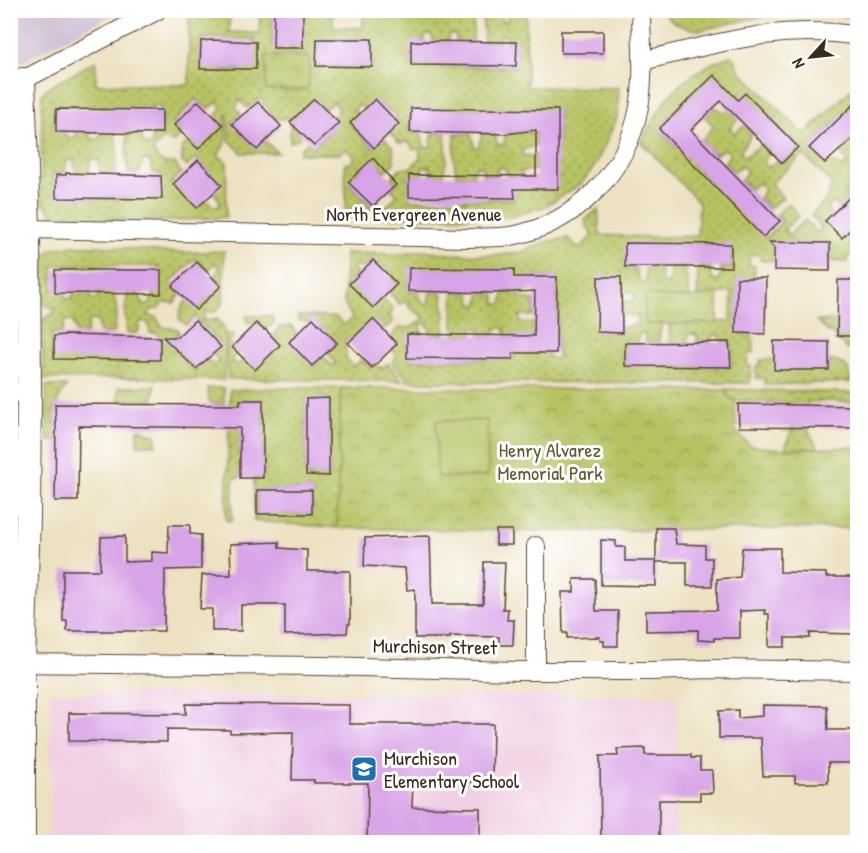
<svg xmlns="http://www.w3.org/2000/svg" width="868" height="853" viewBox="0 0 868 853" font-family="'Patrick Hand',sans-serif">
  <defs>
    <pattern id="grass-dots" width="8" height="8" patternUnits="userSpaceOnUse" patternTransform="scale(1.5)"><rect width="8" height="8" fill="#b7c364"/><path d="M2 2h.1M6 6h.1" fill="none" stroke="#969f52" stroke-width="1.8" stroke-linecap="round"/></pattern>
    <pattern id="park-crowns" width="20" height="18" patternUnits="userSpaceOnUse" patternTransform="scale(1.5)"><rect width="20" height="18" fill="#b7c364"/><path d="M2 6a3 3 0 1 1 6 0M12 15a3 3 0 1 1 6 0" fill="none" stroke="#969f52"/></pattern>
  </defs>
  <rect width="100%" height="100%" fill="#fff"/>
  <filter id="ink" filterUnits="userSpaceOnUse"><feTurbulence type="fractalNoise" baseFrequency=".0167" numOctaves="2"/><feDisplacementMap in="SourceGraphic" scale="12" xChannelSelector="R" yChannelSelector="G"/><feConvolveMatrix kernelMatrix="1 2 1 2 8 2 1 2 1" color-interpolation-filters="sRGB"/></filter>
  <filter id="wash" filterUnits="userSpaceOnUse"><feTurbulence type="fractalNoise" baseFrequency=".008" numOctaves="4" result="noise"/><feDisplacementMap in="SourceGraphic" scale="24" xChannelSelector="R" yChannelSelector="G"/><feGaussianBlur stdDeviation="1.35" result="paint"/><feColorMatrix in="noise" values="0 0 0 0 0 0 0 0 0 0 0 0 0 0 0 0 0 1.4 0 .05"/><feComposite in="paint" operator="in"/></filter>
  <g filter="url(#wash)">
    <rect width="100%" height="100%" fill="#ede1c1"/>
    <path fill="#f1d0e3" d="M51,693L676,696V842H50Z"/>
    <path fill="#cebed1" d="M11,10H120V11L11,67Z"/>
    <g fill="url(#grass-dots)" stroke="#797641" stroke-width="1.5" fill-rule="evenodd">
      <path d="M857,10V19C802,3 754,19 700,30C683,29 672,23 662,11Z"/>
      <path d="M195,11H230L229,32L259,33L260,11H272V45L284,52L299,46L300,11H474L473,42H456V35L449,34L448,42H433L432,35L425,34V41L412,43L411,66L516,67V45L507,42L506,35L500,36L499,42H484L482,11H501L502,22L507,21L508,11H526L527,87L619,88L617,118L596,164L581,184L544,207L511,217L344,218L346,206L345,163L348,165L355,158L346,149L339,154H300L301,148L307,142L313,148L336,125L334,118L339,109L334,101L325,109L315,102L295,117L291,124L301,136L295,141L290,142V118L276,119L260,98L248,108L239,100L236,108L241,114L233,122L239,131L256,148L266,142L278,153H242L229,140L228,115L226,114V143L218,155L227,162L226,217L169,221L61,219L51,213L41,199L42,94L47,88L96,61V84L189,85V13ZM333,13L363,14V28L333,27ZM201,38L253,39L256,56L253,65C237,73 217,70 200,64ZM331,39H363L372,42V68L318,67L317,55L318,40ZM196,99L209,109L217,102L222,109L216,115L219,122L196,145L188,142L182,147V162L187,166L196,158L219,182L214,193L221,203L216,208L207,201L195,205L172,181L181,173L175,163C160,163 159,163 153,150L163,139L175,142L181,135L174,122ZM375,101L396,115V121L390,132L399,143L409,142L413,149H420V158L410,168H400L392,177L396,185L391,189L397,195L385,208L378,201L373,208L349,184C355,175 363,164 374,162L386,171L394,163L393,147L384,138L373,148L350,125L359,115L354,110L359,105L364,109ZM55,106L160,107L163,121L161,130L153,135L151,145L143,144L142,134L128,130L126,148L128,173H140L142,160L150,161L152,173H160V196C125,200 89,199 54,196L53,173H65L67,160H74L76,172L88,173L91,159L98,160L100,173H115L118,148L113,129H100V139H91L89,129H77L75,138H67L64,129H54ZM410,109H502L515,112V133L505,134L504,145L497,144L495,134H482L478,148H475L471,134H455L454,158L456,175L473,176L475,167L482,166L483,175H497L498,168H505L507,175L513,176V199L410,200L409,176H421L423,167H430L431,176H443L447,158L445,133H432L431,147H424L421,133L410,132ZM558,110L557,188L522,178V171L536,170V156L522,155V150L536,145V133L523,132V126Z"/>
      <path d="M731,56L735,59L739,70L804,134L857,84V102L820,137L812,150L827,165L832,162L842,168L847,163L841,153L850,142L857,149V189L855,191L850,186L845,191L849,197L839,208L832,203L827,208L832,215L828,220L844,237L857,224V253L848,256V262L830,261L831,244L790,242L774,260L761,261L759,254L750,255L749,265L755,266L754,278L741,281V334H752L754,352L748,354L747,365L751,366L750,383L424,382L406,380L405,376L392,363L397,356L392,349L396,344L391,337L399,327L410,328L425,318L409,307V301L399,304L389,292L396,284L392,279L394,277L385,267L381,268L373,260L363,269L357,265L353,269L357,275L350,284L373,307L383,298L393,309L390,316L393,323C380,332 361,339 345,339L346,358L353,367L362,359L371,368L376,364L381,369L388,363L402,381L228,379L226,336L224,380L132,378L43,379L42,320L54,313V309L42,303C42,288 37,265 46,254C59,237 146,251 168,252C187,253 206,251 224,251L223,304L215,312H205L204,321L217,319L223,326L225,334H234L235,335L229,342L238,352L231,360L237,365L245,358L277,342L273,337L279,327L292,326L297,334L290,342L313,367L323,356L331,365L336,364L327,352L337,343L320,326L298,320V316L336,317L344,325L352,318L344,302L345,253L403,254L425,250L450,254L500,255L519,253L546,242L568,238L579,249L593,235L586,225L585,220L598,209L600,235L654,237L697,236L699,202L641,142C663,99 682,72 731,56ZM713,78L730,109L725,113L715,107L705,117L714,126L697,145L681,140L675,146L660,130L668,119ZM746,95L792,140L798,149L783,164L778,160L768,168L763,162L770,152L762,144L745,157L740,152L752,134L744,126L734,133L730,128L737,120L732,110ZM709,149L716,154L725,149L730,154L724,163L734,172L741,165L747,172L741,180L749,189L760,182L764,191L759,199L769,208L783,198L771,184L803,154L832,184L825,201L811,215L822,228L817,233L805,220L788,235L784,229L799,216L788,203L776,216L782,222L766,238L693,164ZM655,244H706L731,247L732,268H721L719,281L712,280L711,268H698L697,297L732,292L731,321L693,324L669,323L670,343H686L689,334L697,335V343L710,342L713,335H720L722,342L732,345L731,367L625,366L626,345L636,343L640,333L645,334L646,343H658L662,324H646L669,297L690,298L685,268H670L669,284L662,283L660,269H646V282L640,283L636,269H627L625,258ZM195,259L208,270L216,263L220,268L214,277L219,283C213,294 207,303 195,307L187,300L180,310L179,319L186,325L195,317L219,342L210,351L219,360L213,366L205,357L195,371L170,342L179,333L178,329L162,327L156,317L149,316L150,310L158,309L164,302L174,303L181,294L171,282ZM53,266H159V289L152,297L150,305H143L140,296L128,289L125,311L127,333H138L141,321L148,322L150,333H158L160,345L158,356L81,359L52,356V333H62L65,320L73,321L76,333H87L89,320L98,321L99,333H114L117,313L113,289H100L97,299H91L88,289H75L72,299H66L63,289H53ZM410,269L513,270V293H504L502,304H496L494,293H481L478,305L472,304L470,293L454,292L453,318L455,335H472L474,328L480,329V335H493L497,328H504L506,335L514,338V359L410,360V338L421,335V324H428L431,335H444L445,318L442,292H430L428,304L422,303L419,292H409ZM534,277H557V353L560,356L554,359L549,357L548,353H534V323H520V315L534,316V300L520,298L519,293L533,290ZM620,279L621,290L634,293L635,300L621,302V313L638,317L637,324L622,328L621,333L599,332Z"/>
      <path d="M246,316H272L274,323L266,329L255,321L247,324Z"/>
      <path d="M840,320L857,335V351L847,349L830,331L829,333L817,321Z"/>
      <path d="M774,359L776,368L829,369V360C846,364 849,364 850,382L765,385V379L756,378V366H760V360Z"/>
      <path d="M46,386H67C51,409 48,417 65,441H47Z"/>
      <path d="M155,386L153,401H118L119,387Z"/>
      <path d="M208,388H224V406L209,402Z"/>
      <path d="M284,388H341L337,528L254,521V478L263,477V400H240V478H233L232,521L226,520L230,390ZM329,398V475H306V399ZM257,490H312V514H257Z"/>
      <path d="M726,389L857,393V403L829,401L807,402V428L818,448L785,449L792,428L791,403L735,401L727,396Z"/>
      <path d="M138,429L156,435V445H137Z"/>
    </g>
    <g fill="url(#park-crowns)" stroke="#797641" stroke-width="1.5">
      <path d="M266,56H310L308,90H266Z"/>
      <path d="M718,293V323L646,324L645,319V295L690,298Z"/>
      <path d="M341,388L726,390L727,396L735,401L736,432L751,446L785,449L857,447V528L548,531L337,528Z"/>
    </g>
    <path fill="#b7c364" stroke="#797641" stroke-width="1.5" d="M487,420L488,476L437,477L436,421Z"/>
    <g id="blocks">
      <g fill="#d9a4e7">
        <path d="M274,10H303V48H273Z"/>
        <rect x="561" y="31" width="42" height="22"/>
        <path d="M317,39H372V67L316,66Z"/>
        <path d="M212,40L256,42V69H200L201,41Z"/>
        <path d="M411,41L517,42L516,66L411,65Z"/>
        <path d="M714,75L738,100L745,93L798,147L782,163L721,101L691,130L780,221L763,237L659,129Z"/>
        <path d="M314,99L339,123L314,146L290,122Z"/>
        <path d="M375,99L399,124L374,148L350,123Z"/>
        <path d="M858,100V134L825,163L809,148Z"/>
        <path d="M198,101L223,125L198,149L174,125Z"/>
        <path d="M258,102L281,126L257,150L232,124Z"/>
        <path d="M411,108L558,110V189H514L515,198L409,197V175L536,176V130L505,134L410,132Z"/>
        <path d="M56,109L162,110V133H153L152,134L56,132Z"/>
        <path d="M373,158L396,185L373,206L348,182Z"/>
        <path d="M198,160L222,185L197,208L173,184Z"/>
        <path d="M66,173L161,176L162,199L56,198V175H66Z"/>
        <path d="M858,189V222L842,238L825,221Z"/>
        <path d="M769,242L830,243V271L774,270V248Z"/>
        <path d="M625,243L731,244V267H625Z"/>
        <path d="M373,260L397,284L373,308L349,284Z"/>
        <path d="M197,262L221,286L196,310L172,286Z"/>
        <path d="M409,268L514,269V277H557L556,353H513V359L407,358V334L534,336L535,291L494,293L408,291Z"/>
        <path d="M55,270H161V294L55,293Z"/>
        <path d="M598,277H621L622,333L597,332Z"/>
        <path d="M737,278H766L765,334L736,333Z"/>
        <path d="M838,280H858V336H837Z"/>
        <path d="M313,318L337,343L312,366L289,342Z"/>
        <path d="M373,319L397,344L372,368L348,343Z"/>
        <path d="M195,320L221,347L196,369L163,337H177Z"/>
        <path d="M256,323L264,330L265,329L280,345L255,370L232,347Z"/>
        <path d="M65,335L160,337V360L54,359V336Z"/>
        <path d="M774,341L829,342V370H774Z"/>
        <path d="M729,342L731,367L625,366V343Z"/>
        <path d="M329,398V476L306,475V399Z"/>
        <path d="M240,400H263V478H240V428L79,426L78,501H55L56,426L55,404L240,405Z"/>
        <path d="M738,404L858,406V428L739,427Z"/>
        <rect x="257" y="490" width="55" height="24"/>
        <path d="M169,525H190V534L201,535V569L165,570L164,631H67V621H63V570H100L101,537L125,536V562L152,561V552L168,553Z"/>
        <path d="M656,528H674L676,544L705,545V558H712V586H687V562H656Z"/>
        <rect x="496" y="530" width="16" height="15"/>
        <path d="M430,536L432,604H483L484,562H505L503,609H508L507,620H514L513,645H499V637L450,636V638H415V589L407,590L405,568L364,566L365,538Z"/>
        <path d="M601,540L616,541V547H625V561H656V586L601,585Z"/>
        <path d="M279,542V548L307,550V571H350V624H348L347,633L285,635V605H241V631H212V609H200L202,575H231L230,544Z"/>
        <path d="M742,548H780V572L826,573V577H858V634L810,633V638H785V647H769V614H765V610L740,611V638H714V641L698,640V630L646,631V611L717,610V579L740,577Z"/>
        <path d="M574,579H595L596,611H618V646H604V641H600V637L567,638V633H563L562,592H574Z"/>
        <path d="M186,704L349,705V724H493L492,782H413L412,807L480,808V843H367L368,783H314V780H292L293,732L230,733V730L167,729V742L69,741V713L186,714Z"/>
        <path d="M763,705L827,706L828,730H858V763H828V783H795V776H763L761,738H719V711L738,710V718L763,716Z"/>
        <path d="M645,748V755H691V758H700V770H712L713,793H700V800H659V843H601L600,756H618L617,749Z"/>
      </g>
    </g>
  </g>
  <g filter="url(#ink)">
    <use href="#blocks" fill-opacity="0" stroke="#564536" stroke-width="1.5"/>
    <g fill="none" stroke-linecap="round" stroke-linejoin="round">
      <defs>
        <g id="street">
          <path d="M642,61C715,44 781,23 858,36"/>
          <path d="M23,80L158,10"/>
          <path d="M28,229L469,238C483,237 497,238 511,236C576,224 627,172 639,107C645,76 641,42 641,10"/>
          <path d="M10,391L29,392"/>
          <path d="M536,546V671"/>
          <path d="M10,663L321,666L516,671H651L712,669L858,671"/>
        </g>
        <path id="secondary" d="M10,86L23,80L28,229L29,392L28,517L23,663V842"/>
      </defs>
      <use href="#street" stroke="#564536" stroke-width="20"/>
      <use href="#secondary" stroke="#564536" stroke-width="26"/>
      <use href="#street" stroke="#fff" stroke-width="18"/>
      <use href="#secondary" stroke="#fff" stroke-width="24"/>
    </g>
  </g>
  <defs>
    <symbol id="school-square" viewBox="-11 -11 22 22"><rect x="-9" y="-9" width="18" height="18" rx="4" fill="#1f6fb2" stroke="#fff"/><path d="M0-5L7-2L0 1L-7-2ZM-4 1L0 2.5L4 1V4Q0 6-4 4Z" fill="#fff"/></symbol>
  </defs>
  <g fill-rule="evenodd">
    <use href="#school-square" x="349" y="754" width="30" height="30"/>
  </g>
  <g text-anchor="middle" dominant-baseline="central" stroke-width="6" stroke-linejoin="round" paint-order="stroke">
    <g font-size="20" fill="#3b2a1e" stroke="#fff">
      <text x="414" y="213">North Evergreen Avenue</text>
      <text transform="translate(435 646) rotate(1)">Murchison Street</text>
    </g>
    <g font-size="20" fill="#605833" stroke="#fff">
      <text x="550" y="449">Henry Alvarez<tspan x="550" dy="23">Memorial Park</tspan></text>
    </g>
    <g font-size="20" fill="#3b2a1e" stroke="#fff" text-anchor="start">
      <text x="384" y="757">Murchison<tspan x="384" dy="23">Elementary School</tspan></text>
    </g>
  </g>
  <rect width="868" height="853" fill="none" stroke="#fff" stroke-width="36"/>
  <g transform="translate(811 57) rotate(243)" stroke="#ffffff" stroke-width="4.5" paint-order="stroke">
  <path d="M0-4.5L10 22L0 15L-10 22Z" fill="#3b2a1e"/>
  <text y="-9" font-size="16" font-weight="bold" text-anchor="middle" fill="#3b2a1e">N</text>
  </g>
</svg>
